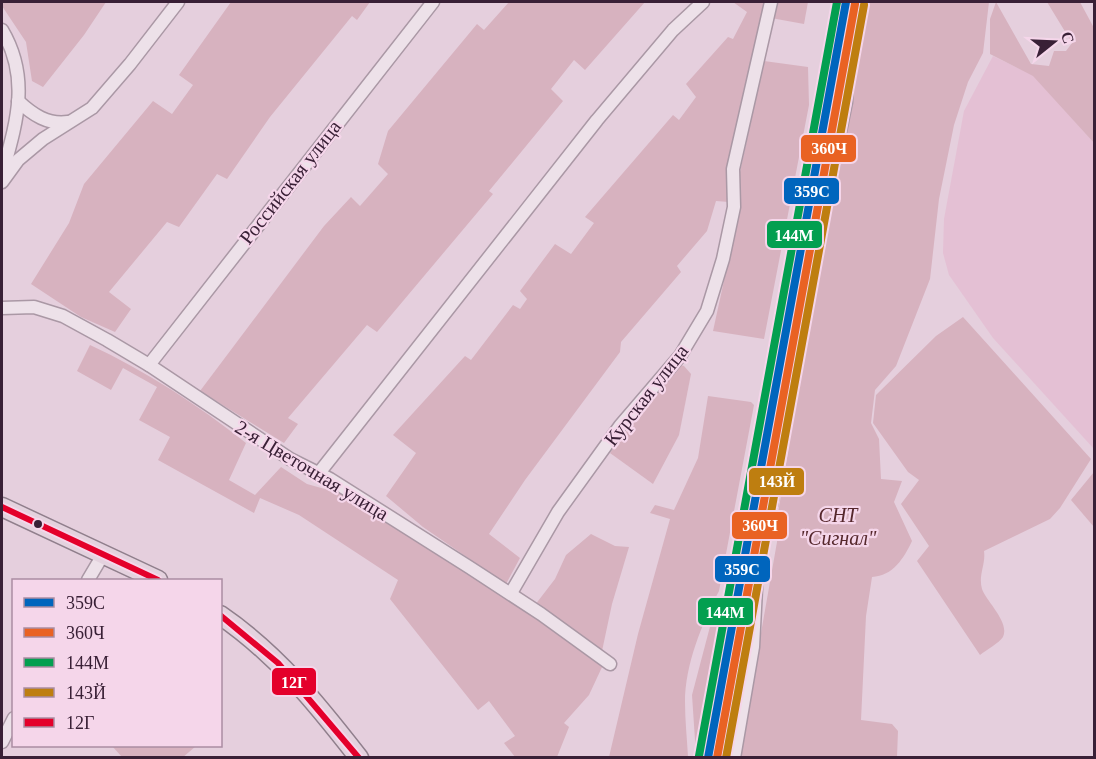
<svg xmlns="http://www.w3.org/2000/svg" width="1096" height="759" viewBox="0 0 1096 759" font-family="'Times New Roman',serif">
  <rect width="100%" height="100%" fill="#e5cfdd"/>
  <path fill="#e4c0d4" d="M993,56L1033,75L1094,143V449L993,338L949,275L943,253L944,219L964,111Z"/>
  <g fill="#d7b2bf">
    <path d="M2,2H106L84,35L43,87L32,81L26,42L2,6Z"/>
    <path d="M231,2H370L357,20L352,16L270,117L227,179L217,174L179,227L167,222L109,292L131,309L115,332L81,317L31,284L69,223L84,184L153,101L172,114L193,85L179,75Z"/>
    <path d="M509,2H645L585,70L574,60L551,89L563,101L489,191L493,194L377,332L367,325L288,418L298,424L284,443L200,391L324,226L351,197L360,206L388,174L378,164L388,131L477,24L484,30Z"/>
    <path d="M733,2H765C750,68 729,134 729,202L716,201L707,231L677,266L681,272L621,342L620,352L525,480L489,534L520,558L506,584L423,527L386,496L416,453L393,435L465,356L471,360L513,305L520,309L527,299L520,291L555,244L571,254L594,223L585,217L673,115L679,120L696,97L686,84L728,37L733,39L747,12Z"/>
    <path d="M775,2H808L804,24L771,18Z"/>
    <path d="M863,2H989L983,53L968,82L954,125L939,199L930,279L896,366L875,390L871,423L879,439L881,479L902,481L894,502L912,541C904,558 893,576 872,577L866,616L861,720L892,724L898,731L897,757L739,758L777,542V520L789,445L784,444Z"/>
    <path d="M996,2L1031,64L1049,66L1054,51H1066L1072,43L1047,2H1080L1094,28V143L1033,76L990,54V19Z"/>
    <path d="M764,61L808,67L809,105L764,339L713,331L741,203L737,186Z"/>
    <path d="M963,317L1091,459L1060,508L1050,519L984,551C986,564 978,575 982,589C986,601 1010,622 1003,637C999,643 986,650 980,655L917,561L929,546L901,504L919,480L908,472L873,423L876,395L936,336Z"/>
    <path d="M90,345C146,371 198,405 246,443L229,480L255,495L281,467L307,484L339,493L525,610L603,665L589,695L564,723L569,727L557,757H515L504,743L515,736L489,701L478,710L390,599L398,580L299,515L260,498L254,513L158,460L170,437L139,420L157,387L123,368L111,390L77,371Z"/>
    <path d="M677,364L684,366L691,374L679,435L653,484L610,453Z"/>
    <path d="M708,396L751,402L754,405L719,591C702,623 685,665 685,702C685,720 687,739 688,757H609L638,634L670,519L650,513L655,505L674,510L698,458Z"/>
    <path d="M1094,472V527L1071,500Z"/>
    <path d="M746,513L705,736L696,755L692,695L712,619L724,607L741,519Z"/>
    <path d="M591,534L615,546L629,547L612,604L602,651L535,605L555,579L566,555Z"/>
    <path d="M112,746H196L182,758L122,757Z"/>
  </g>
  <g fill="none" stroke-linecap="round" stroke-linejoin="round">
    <defs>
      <g id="minor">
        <path d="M2,30C31,79 16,124 2,175"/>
        <path d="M18,101C33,115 48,125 68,122"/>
        <path d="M2,182L18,160L43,139L92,108L130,64L178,2"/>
        <path d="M2,308L34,307L63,316L107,340L149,365L290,459L330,479L469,567L541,614L610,664"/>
        <path d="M149,365L433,2"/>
        <path d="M319,473L597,120L673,30L703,2"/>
        <path d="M88,580L104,553"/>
        <path d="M511,593L558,512L620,426L680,356L707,311L723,259L734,207L733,169L771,2"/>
        <path d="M2,742L14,718"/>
        <path d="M734,758L753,647L759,530L771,505L795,352L846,102L848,64L860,2"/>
      </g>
      <g id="primary">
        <path d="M2,507L158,580"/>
        <path d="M220,615C277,654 317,704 359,758"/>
      </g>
    </defs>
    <use href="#minor" stroke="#aa98a5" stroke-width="15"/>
    <use href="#primary" stroke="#907f8c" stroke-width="21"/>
    <use href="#minor" stroke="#ede1e9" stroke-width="12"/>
    <use href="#primary" stroke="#e4d2de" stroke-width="18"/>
    <defs>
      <g id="bus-1">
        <path d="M2,507L158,580"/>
        <path d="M220,615L278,663L359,758"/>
      </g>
    </defs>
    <use href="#bus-1" stroke="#f5d6ea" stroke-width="10"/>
    <use href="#bus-1" stroke="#e4002b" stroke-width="6"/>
    <defs>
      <path id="rail-1" d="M708,758L846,2"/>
      <path id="rail-2" d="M717,758L855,4"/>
      <path id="rail-3" d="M699,756L837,2"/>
      <path id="rail-4" d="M726,758L864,5"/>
    </defs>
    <use href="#rail-1" stroke="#f5d6ea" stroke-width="12"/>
    <use href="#rail-2" stroke="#f5d6ea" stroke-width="12"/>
    <use href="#rail-3" stroke="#f5d6ea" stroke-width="12"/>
    <use href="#rail-4" stroke="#f5d6ea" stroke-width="12"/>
    <use href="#rail-1" stroke="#0065bd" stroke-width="8"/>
    <use href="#rail-2" stroke="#e96223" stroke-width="8"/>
    <use href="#rail-3" stroke="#039f50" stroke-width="8"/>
    <use href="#rail-4" stroke="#be7e10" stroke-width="8"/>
  </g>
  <circle fill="#392036" stroke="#f5d6ea" stroke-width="2" cx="38" cy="524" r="5"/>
  <g text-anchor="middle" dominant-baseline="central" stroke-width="4.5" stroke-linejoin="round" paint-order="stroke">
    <g font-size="20" fill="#392036" stroke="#f5d6ea">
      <text transform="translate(290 182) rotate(-52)">Российская улица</text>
      <text transform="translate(646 395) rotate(-52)">Курская улица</text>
      <text transform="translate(312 470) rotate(31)">2-я Цветочная улица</text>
    </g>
    <g font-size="20" font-style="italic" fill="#55272c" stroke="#f5d6ea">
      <text x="838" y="515">СНТ<tspan x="838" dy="23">"Сигнал"</tspan></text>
    </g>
  </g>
  <g stroke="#f5d6ea" stroke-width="2">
    <rect x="800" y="134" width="57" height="29" rx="6" fill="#e96223"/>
    <rect x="783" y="177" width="57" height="28" rx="6" fill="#0065bd"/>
    <rect x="766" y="220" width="57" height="29" rx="6" fill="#039f50"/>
    <rect x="748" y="467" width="57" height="29" rx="6" fill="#be7e10"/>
    <rect x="731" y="511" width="57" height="29" rx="6" fill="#e96223"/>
    <rect x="714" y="555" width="57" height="28" rx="6" fill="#0065bd"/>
    <rect x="697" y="597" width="57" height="29" rx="6" fill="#039f50"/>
    <rect x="271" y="667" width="46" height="29" rx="6" fill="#e4002b"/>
  </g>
  <g font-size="16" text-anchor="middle" font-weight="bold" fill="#fff">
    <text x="829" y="154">360Ч</text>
    <text x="812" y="197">359С</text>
    <text x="794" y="241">144М</text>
    <text x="777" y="487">143Й</text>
    <text x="760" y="531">360Ч</text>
    <text x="742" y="575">359С</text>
    <text x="725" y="618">144М</text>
    <text x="294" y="688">12Г</text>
  </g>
  <rect width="1096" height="759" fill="none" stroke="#392036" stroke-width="6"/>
  <rect x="12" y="579" width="210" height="168" fill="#f5d6ea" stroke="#aa8da2" stroke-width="1.5"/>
  <rect x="24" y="598" width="30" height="9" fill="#0065bd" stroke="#aa8da2" stroke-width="1.5"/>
  <text x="66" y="609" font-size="18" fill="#392036">359С</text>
  <rect x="24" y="628" width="30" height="9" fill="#e96223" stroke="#aa8da2" stroke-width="1.5"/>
  <text x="66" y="639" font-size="18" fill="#392036">360Ч</text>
  <rect x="24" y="658" width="30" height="9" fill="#039f50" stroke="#aa8da2" stroke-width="1.5"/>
  <text x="66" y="669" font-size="18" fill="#392036">144М</text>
  <rect x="24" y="688" width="30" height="9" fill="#be7e10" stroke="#aa8da2" stroke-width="1.5"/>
  <text x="66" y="699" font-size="18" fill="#392036">143Й</text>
  <rect x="24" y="718" width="30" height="9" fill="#e4002b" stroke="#aa8da2" stroke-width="1.5"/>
  <text x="66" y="729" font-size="18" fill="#392036">12Г</text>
  <g transform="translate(1054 42) rotate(72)" stroke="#f5d6ea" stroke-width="4.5" paint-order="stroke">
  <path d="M0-4.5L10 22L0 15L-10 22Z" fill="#392036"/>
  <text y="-9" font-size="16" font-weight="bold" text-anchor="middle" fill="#392036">С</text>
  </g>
</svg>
